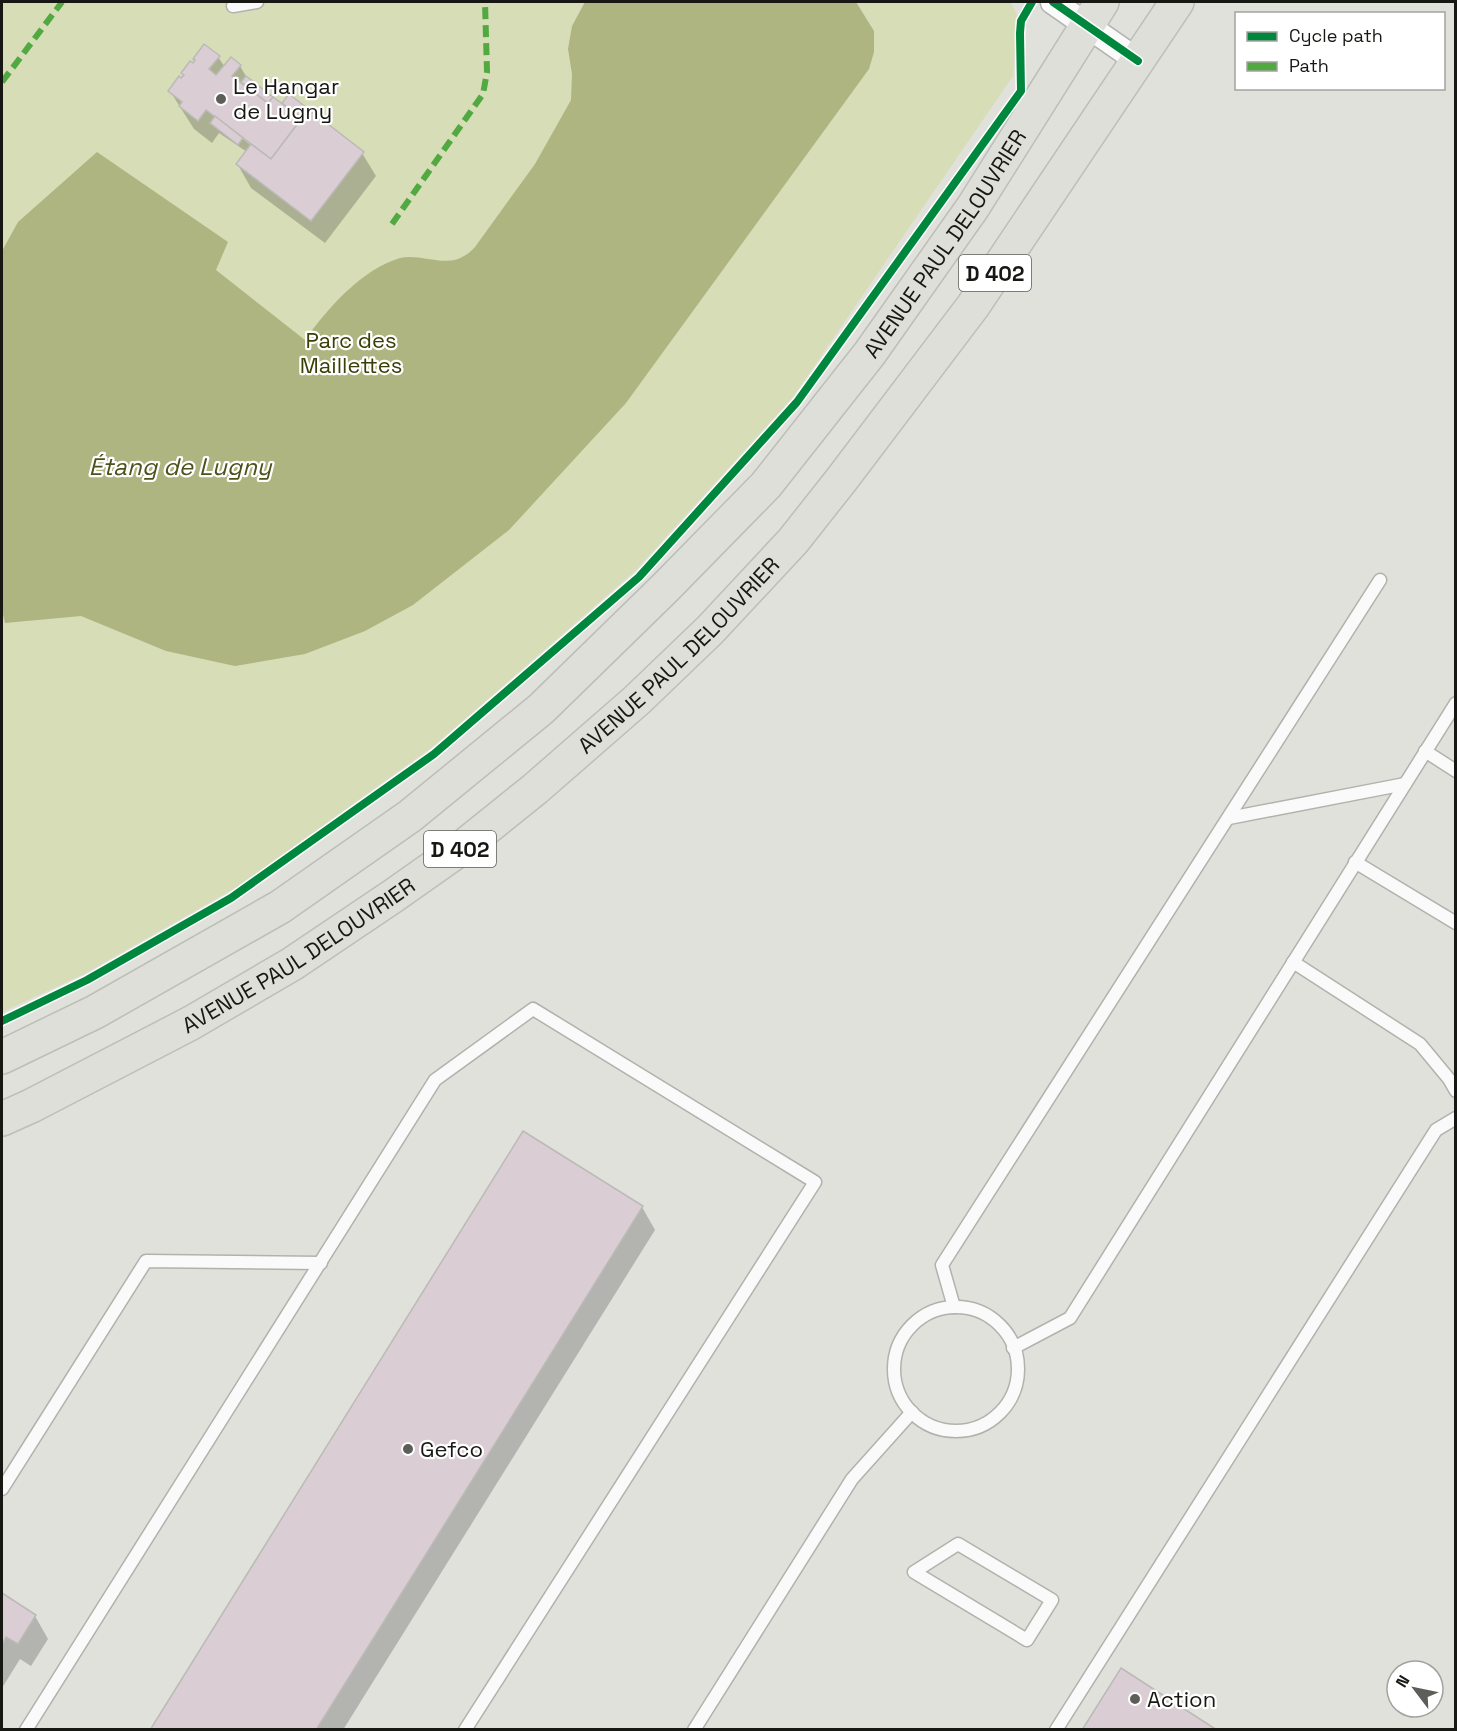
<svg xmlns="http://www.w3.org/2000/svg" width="1457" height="1731" viewBox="0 0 1457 1731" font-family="'Space Grotesk',sans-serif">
  <rect width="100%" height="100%" fill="#e0e1db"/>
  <path fill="#d7ddb7" d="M2,2H1011L1017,15L1013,76L793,397L635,571L435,745L237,887L84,974L2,1012Z"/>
  <path fill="#aeb580" d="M585,2H856L874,31V52L869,69L626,403L509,530L413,605L365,631L305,654L235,666L166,651L81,616L5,623L2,610V251L18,222L97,152L228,242L216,270L305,340C327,309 362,269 400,258C420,253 446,268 464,256C468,254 472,250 475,247L535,164L571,100L572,74L568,49L572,26Z"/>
  <g fill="#0003" fill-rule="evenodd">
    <path d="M218,57L225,67L240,66L247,78L283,105L289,96L362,153L376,176L325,243L251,188L238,165L247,152L219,133L212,143L194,129L170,91L185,76L183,73L193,65ZM242,135L258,147L256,149L243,139Z"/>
    <path d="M642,1207L655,1230L343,1730H151Z"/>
    <path d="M2,1595L35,1616L48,1639L31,1666L20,1659L2,1688Z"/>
  </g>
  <g fill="#dacdd3" stroke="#bbbab8" stroke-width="1.5">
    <path d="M204,44L220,56L209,69L216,75L231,57L241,65L232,76L268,103L273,97L302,118L271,159L206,110L198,121L179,106L182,102L168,91L179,76L181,78L184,75L181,73L190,61L193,63L195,60L193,59Z"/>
    <path d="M246,76L273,97L268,103L241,82Z"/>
    <path d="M289,94L364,152L311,221L236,164L251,144L271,159L302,118L282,103Z"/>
    <path d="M215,116L243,138L238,145L210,123Z"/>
    <path d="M523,1131L643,1206L468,1487L316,1730H150Z"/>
    <path d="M2,1593L36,1615L18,1644L6,1637L2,1645Z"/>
    <path d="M1121,1668L1217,1730H1082Z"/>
  </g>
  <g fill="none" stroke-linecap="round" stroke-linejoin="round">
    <defs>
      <g id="service">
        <path d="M233,6L257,2"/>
        <path d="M1425,751L1456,771"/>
        <path d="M1229,818L1405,784"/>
        <path d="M1355,862L1456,923"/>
        <path d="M1293,962L1420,1044L1449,1079L1456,1091"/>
        <path d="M954,1307L942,1265L1380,580"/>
        <circle cx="956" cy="1369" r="62"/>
        <path d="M1013,1348L1070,1318L1456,703"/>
        <path d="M2,1489L146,1261L321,1263"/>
        <path d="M958,1544L1052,1600L1027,1640L914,1572Z"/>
        <path d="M26,1730L435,1080L533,1009L815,1182L465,1730"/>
        <path d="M694,1730L852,1479L912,1412"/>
        <path d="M1056,1730L1436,1130L1456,1118"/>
      </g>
      <path id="minor" d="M1053,2L1138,61"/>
      <g id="primary">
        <path id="s1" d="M2,1057L95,1012L280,907L410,816L541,709L665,588L766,485L870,353L973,207L1102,2"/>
        <path id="s2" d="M2,1119L31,1106L191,1023L292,964L393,896L464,846L535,789L637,700L710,630L793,541L842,479L973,306L1177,2"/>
      </g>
    </defs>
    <use href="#service" stroke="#b1b2ad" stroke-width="15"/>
    <use href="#minor" stroke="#b1b2ad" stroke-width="27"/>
    <use href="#primary" stroke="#bdbeba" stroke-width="36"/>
    <use href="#service" stroke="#fafafa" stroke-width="12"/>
    <use href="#minor" stroke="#fafafa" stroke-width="24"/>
    <use href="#primary" stroke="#dedfd8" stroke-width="33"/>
    <g stroke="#52a942" stroke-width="6" stroke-dasharray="12 6" stroke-linecap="butt">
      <path d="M2,82L62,2"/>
      <path d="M392,224L483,94L487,72L485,2"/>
    </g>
    <defs>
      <g id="cycleway">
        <path d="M1053,2L1138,61"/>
        <path d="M2,1021L87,980L231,898L434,754L639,577L797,402L1021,91L1020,33L1021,21L1032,2"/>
      </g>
    </defs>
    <use href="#cycleway" stroke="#fff" stroke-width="11"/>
    <use href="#cycleway" stroke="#00873e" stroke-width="8"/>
  </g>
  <g fill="#5d5e5a" stroke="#fff" stroke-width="2">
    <circle cx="221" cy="99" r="6"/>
    <circle cx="408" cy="1449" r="6"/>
    <circle cx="1135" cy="1699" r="6"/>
  </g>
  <g text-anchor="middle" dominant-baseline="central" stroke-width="4.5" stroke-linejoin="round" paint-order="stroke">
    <g fill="#fff" stroke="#5d5d5a" stroke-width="1.5">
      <rect x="959" y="255" width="72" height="36" rx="4.5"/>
      <rect x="424" y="831" width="72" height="36" rx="4.5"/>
    </g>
    <g font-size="21" font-weight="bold" fill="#171814">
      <text x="995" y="273">D 402</text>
      <text x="460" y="849">D 402</text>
    </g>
    <g font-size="22" fill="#171814" stroke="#fff" text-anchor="start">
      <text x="233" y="86">Le Hangar<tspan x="233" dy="25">de Lugny</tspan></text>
      <text x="420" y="1449">Gefco</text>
      <text x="1147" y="1699">Action</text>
    </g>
    <g font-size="22" fill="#171814" stroke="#fff">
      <text stroke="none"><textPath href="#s1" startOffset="1262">AVENUE PAUL DELOUVRIER</textPath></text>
      <text stroke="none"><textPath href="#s2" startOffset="825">AVENUE PAUL DELOUVRIER</textPath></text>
      <text stroke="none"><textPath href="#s2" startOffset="339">AVENUE PAUL DELOUVRIER</textPath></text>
    </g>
    <g font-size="22" fill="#3a4005" stroke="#fff">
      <text x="351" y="340">Parc des<tspan x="351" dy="25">Maillettes</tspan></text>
    </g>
    <g font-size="24" font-style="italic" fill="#4c521c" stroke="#fff">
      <text x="180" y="466">Étang de Lugny</text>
    </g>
  </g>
  <rect width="1457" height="1731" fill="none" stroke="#171814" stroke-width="6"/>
  <rect x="1235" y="12" width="210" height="78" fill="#ffffff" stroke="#a2a3a1" stroke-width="1.5"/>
  <rect x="1247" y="32" width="30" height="9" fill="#00873e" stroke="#a2a3a1" stroke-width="1.5"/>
  <text x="1289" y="42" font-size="18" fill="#171814">Cycle path</text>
  <rect x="1247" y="62" width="30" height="9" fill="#52a942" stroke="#a2a3a1" stroke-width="1.5"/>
  <text x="1289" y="72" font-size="18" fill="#171814">Path</text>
  <g transform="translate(1415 1689) rotate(302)"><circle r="28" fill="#ffffff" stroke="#a2a3a1" stroke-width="1.5"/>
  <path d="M0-4.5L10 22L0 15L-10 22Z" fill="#5d5e5a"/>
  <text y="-9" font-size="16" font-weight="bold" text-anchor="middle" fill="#171814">N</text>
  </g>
</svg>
